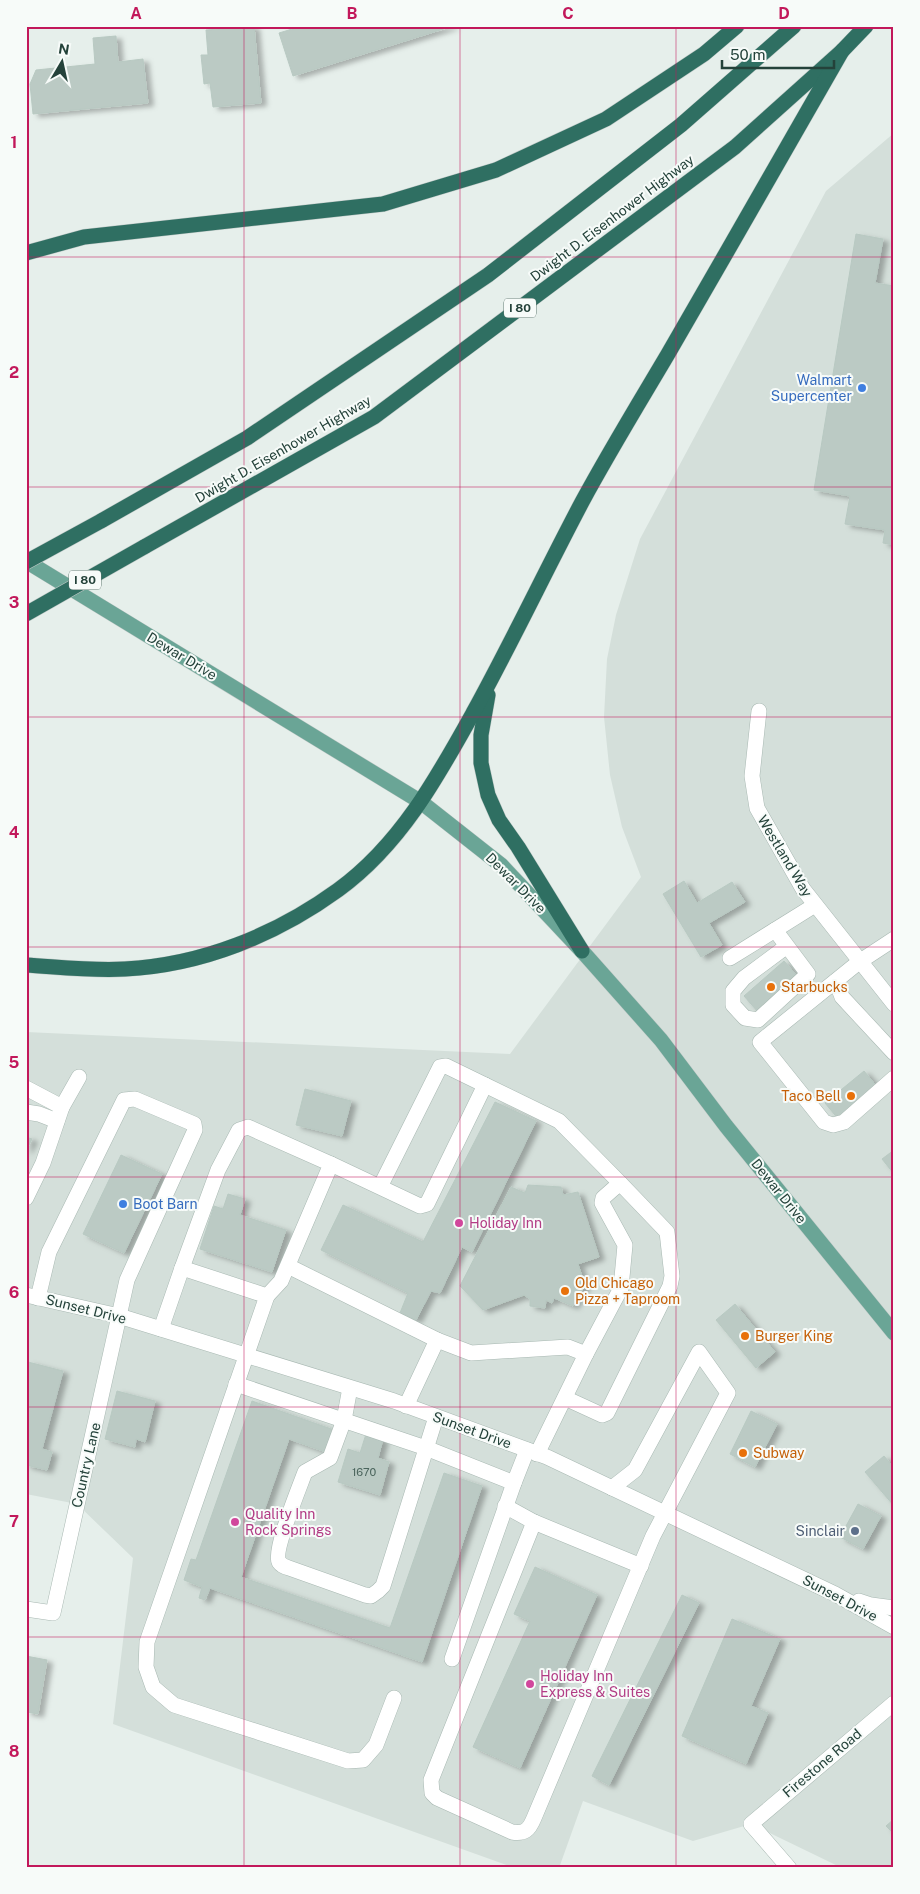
<svg xmlns="http://www.w3.org/2000/svg" width="920" height="1894" viewBox="0 0 920 1894" font-family="'Public Sans',sans-serif">
  <defs>
    <filter id="shadow"><feDropShadow dx="5.5" dy="3" stdDeviation="2.5" flood-color="#0004"/></filter>
  </defs>
  <rect width="100%" height="100%" fill="#e6efeb"/>
  <path fill="#d4dfda" d="M894,133V1868H842L751,1824L693,1841L583,1801L559,1868H515L113,1724L133,1558L77,1504L26,1494V1032L510,1054L641,877L622,827L610,775L604,717L607,659L616,615L640,539L826,191Z"/>
  <g fill="#bbcac4" stroke="#b8c9c2" filter="url(#shadow)">
    <path d="M254,26L261,103L213,107L210,83L204,84L201,55H208L206,30Z"/>
    <path d="M302,26H453L293,76L279,33Z"/>
    <path d="M116,36L118,62L143,59L148,103L33,114L30,84L36,70L95,64L93,38Z"/>
    <path d="M856,234L883,239L875,283L894,286V545L883,543L885,530L845,524L850,496L814,490Z"/>
    <path d="M684,881L697,903L732,882L745,902L709,923L722,945L701,957L663,894Z"/>
    <path d="M784,961L798,977L758,1012L744,996Z"/>
    <path d="M864,1071L878,1088L839,1120L825,1103Z"/>
    <path d="M305,1089L351,1101L342,1136L296,1125Z"/>
    <path d="M495,1102L536,1121L472,1252L462,1247L440,1293L431,1291L416,1320L400,1313L408,1293L321,1250L343,1205L423,1242Z"/>
    <path d="M26,1137L32,1139L26,1151Z"/>
    <path d="M894,1150V1174L882,1159Z"/>
    <path d="M121,1155L162,1174L124,1253L83,1234Z"/>
    <path d="M528,1185L561,1187L563,1195L578,1192L599,1257L578,1264L585,1285L573,1306L554,1298L552,1303L546,1300L545,1308L530,1306V1299L524,1295L483,1310L460,1286L511,1187L525,1193Z"/>
    <path d="M228,1194L245,1199L240,1215L286,1230L272,1272L200,1249L214,1206L223,1209Z"/>
    <path d="M735,1304L775,1352L756,1368L716,1320Z"/>
    <path d="M28,1362L63,1371L42,1449L52,1452L47,1470L26,1465V1369Z"/>
    <path d="M117,1391L155,1401L145,1442L136,1439L135,1447L105,1439Z"/>
    <path d="M252,1401L334,1430L326,1452L289,1439L241,1577L390,1628L444,1473L482,1486L422,1662L210,1588L205,1600L199,1598L202,1587L184,1580L191,1559L196,1560Z"/>
    <path d="M751,1411L777,1424L755,1467L730,1454Z"/>
    <path d="M366,1434L383,1439L378,1458L389,1462L380,1495L338,1482L348,1449L360,1453Z"/>
    <path d="M884,1456L894,1468V1506L865,1472Z"/>
    <path d="M858,1504L881,1516L863,1549L840,1537Z"/>
    <path d="M535,1567L597,1595L520,1768L473,1747L530,1621L514,1614Z"/>
    <path d="M682,1595L699,1603L609,1785L592,1776Z"/>
    <path d="M732,1619L780,1639L751,1706L768,1713L746,1764L682,1736Z"/>
    <path d="M26,1656L47,1660L38,1714L26,1712Z"/>
    <path d="M894,1819V1834L886,1826Z"/>
  </g>
  <g fill="none" stroke-linecap="round" stroke-linejoin="round">
    <defs>
      <g id="minor">
        <path d="M759,711L752,776L757,808L803,889L894,1004"/>
        <path d="M775,930L808,974L758,1020L745,1018L733,1005V991L744,978L787,946"/>
        <path d="M894,939L859,962L760,1042L824,1122L833,1125L844,1122L894,1078"/>
        <path d="M730,958L815,905"/>
        <path d="M836,981L842,997L894,1053"/>
        <path d="M485,1085L559,1121L620,1183"/>
        <path d="M26,1088L62,1107L43,1163L26,1198"/>
        <path d="M62,1107L79,1077"/>
        <path d="M26,1112L39,1114L57,1121"/>
        <path d="M331,1164L420,1206L427,1204L485,1085L446,1066L440,1067L380,1187"/>
        <path d="M288,1266L437,1340"/>
        <path d="M182,1268L218,1170L239,1130L248,1127L331,1164L281,1281L267,1296"/>
        <path d="M26,1295L119,1316L394,1401L547,1457L835,1594L894,1627"/>
        <path d="M161,1329L182,1268L267,1296L147,1642L146,1667L153,1687L174,1705L348,1761L363,1760L376,1745L394,1698"/>
        <path d="M236,1384L426,1448L514,1483"/>
        <path d="M350,1388L344,1420L330,1458L305,1472C300,1486 273,1551 279,1562C281,1565 285,1567 289,1568L365,1595L371,1596L378,1591L383,1586L436,1417"/>
        <path d="M565,1398L602,1415L607,1413L670,1286L672,1276L667,1232L620,1183L603,1198L602,1203L625,1245L621,1288L586,1354"/>
        <path d="M406,1406L437,1340L471,1353L568,1347L586,1354L537,1454"/>
        <path d="M505,1506L534,1522L641,1566"/>
        <path d="M534,1522L431,1780L432,1793L437,1798L512,1832C525,1834 529,1830 534,1818L653,1536L728,1393L699,1352L635,1470L612,1488"/>
        <path d="M859,1601L871,1605L894,1608"/>
        <path d="M26,1609L53,1613L127,1280L195,1130L194,1124L135,1099L124,1100L49,1252L38,1298"/>
        <path d="M452,1659L514,1483L527,1450"/>
        <path d="M789,1868L751,1824L894,1703"/>
      </g>
      <path id="major" d="M26,561L421,802L501,865L582,951L661,1040L726,1126L894,1333"/>
      <g id="highway">
        <path d="M26,253L84,237L383,204L496,170L606,119L704,54L737,26"/>
        <path d="M101,521L247,438L488,275L681,125L794,26"/>
        <path d="M144,547L374,417L735,147L842,51L866,26"/>
        <path d="M488,695L481,735V763L488,795L499,820L518,847L582,951"/>
        <path d="M26,965C59,967 92,971 125,969C202,965 276,935 338,890C400,845 437,778 473,713C511,644 545,572 582,502C609,452 639,403 668,354C726,253 785,152 842,51"/>
      </g>
    </defs>
    <use href="#minor" stroke="#a8b8b2" stroke-width="16"/>
    <use href="#major" stroke="#c2cac8" stroke-width="16"/>
    <use href="#highway" stroke="#c2cac8" stroke-width="16"/>
    <use href="#minor" stroke="#fff" stroke-width="15"/>
    <use href="#major" stroke="#6aa596" stroke-width="15"/>
    <use href="#highway" stroke="#2f6f62" stroke-width="15"/>
    <defs>
      <g id="highway-bridge">
        <path d="M26,562L101,521"/>
        <path d="M26,614L144,547"/>
      </g>
    </defs>
    <use href="#highway-bridge" stroke="#c2cac8" stroke-width="16" stroke-linecap="butt"/>
    <use href="#highway-bridge" stroke="#2f6f62" stroke-width="15"/>
  </g>
  <path fill="none" stroke="#c2185b" stroke-width="1" stroke-opacity="0.55" d="M244,26V1868M460,26V1868M676,26V1868M26,257H894M26,487H894M26,717H894M26,947H894M26,1177H894M26,1407H894M26,1637H894"/>
  <g fill="#3f7fe0" stroke="#f7fbf9" stroke-width="2">
    <circle cx="862" cy="388" r="5"/>
    <circle cx="123" cy="1204" r="5"/>
  </g>
  <g fill="#e8710a" stroke="#f7fbf9" stroke-width="2">
    <circle cx="771" cy="987" r="5"/>
    <circle cx="851" cy="1096" r="5"/>
    <circle cx="565" cy="1291" r="5"/>
    <circle cx="745" cy="1336" r="5"/>
    <circle cx="743" cy="1453" r="5"/>
  </g>
  <g fill="#d1479c" stroke="#f7fbf9" stroke-width="2">
    <circle cx="459" cy="1223" r="5"/>
    <circle cx="235" cy="1522" r="5"/>
    <circle cx="530" cy="1684" r="5"/>
  </g>
  <circle fill="#5c6f8a" stroke="#f7fbf9" stroke-width="2" cx="855" cy="1531" r="5"/>
  <g text-anchor="middle" dominant-baseline="central" stroke-width="4" stroke-linejoin="round" paint-order="stroke">
    <g font-size="11" fill="#4a645c">
      <text x="364" y="1472">1670</text>
    </g>
    <g fill="#f7fbf9" stroke="#637a73" stroke-width="1">
      <rect x="504" y="298.5" width="32" height="19" rx="4"/>
      <rect x="69" y="570.5" width="32" height="19" rx="4"/>
    </g>
    <g font-size="12" font-weight="bold" fill="#24423a">
      <text x="520" y="308">I 80</text>
      <text x="85" y="580">I 80</text>
    </g>
    <g font-size="14" fill="#24423a" stroke="#f7fbf9">
      <text transform="translate(612 218) rotate(-37)">Dwight D. Eisenhower Highway</text>
      <text transform="translate(283 449) rotate(-30)">Dwight D. Eisenhower Highway</text>
      <text transform="translate(182 656) rotate(31)">Dewar Drive</text>
      <text transform="translate(785 856) rotate(59)">Westland Way</text>
      <text transform="translate(516 883) rotate(45)">Dewar Drive</text>
      <text transform="translate(779 1191) rotate(51)">Dewar Drive</text>
      <text transform="translate(86 1309) rotate(14)">Sunset Drive</text>
      <text transform="translate(472 1430) rotate(20)">Sunset Drive</text>
      <text transform="translate(86 1465) rotate(-77)">Country Lane</text>
      <text transform="translate(840 1598) rotate(28)">Sunset Drive</text>
      <text transform="translate(822 1763) rotate(-40)">Firestone Road</text>
    </g>
    <g font-size="14" fill="#366cbe" stroke="#f7fbf9" text-anchor="end">
      <text x="852" y="380">Walmart<tspan x="852" dy="16">Supercenter</tspan></text>
      <text x="133" y="1204" text-anchor="start">Boot Barn</text>
    </g>
    <g font-size="14" fill="#c56008" stroke="#f7fbf9" text-anchor="start">
      <text x="781" y="987">Starbucks</text>
      <text x="841" y="1096" text-anchor="end">Taco Bell</text>
      <text x="575" y="1283">Old Chicago<tspan x="575" dy="16">Pizza + Taproom</tspan></text>
      <text x="755" y="1336">Burger King</text>
      <text x="753" y="1453">Subway</text>
    </g>
    <g font-size="14" fill="#b23c85" stroke="#f7fbf9" text-anchor="start">
      <text x="469" y="1223">Holiday Inn</text>
      <text x="245" y="1514">Quality Inn<tspan x="245" dy="16">Rock Springs</tspan></text>
      <text x="540" y="1676">Holiday Inn<tspan x="540" dy="16">Express &amp; Suites</tspan></text>
    </g>
    <g font-size="14" fill="#4e5e75" stroke="#f7fbf9" text-anchor="end">
      <text x="845" y="1531">Sinclair</text>
    </g>
  </g>
  <rect width="920" height="1894" fill="none" stroke="#f7fbf9" stroke-width="55"/>
  <g transform="translate(62 62) rotate(9)" stroke="#f7fbf9" stroke-width="4" paint-order="stroke">
  <path d="M0-4L9 19L0 12L-9 19Z" fill="#24423a"/>
  <text y="-8" font-size="14" font-weight="bold" text-anchor="middle" fill="#24423a">N</text>
  </g>
  <path d="M722 60v8h112v-8" fill="none" stroke="#24423a" stroke-width="2.5"/>
  <text x="730" y="60" font-size="15" fill="#24423a" stroke="#f7fbf9" stroke-width="4" paint-order="stroke">50 m</text>
  <rect x="28" y="28" width="864" height="1838" fill="none" stroke="#c2185b" stroke-width="2"/>
  <g font-size="16" text-anchor="middle" font-weight="bold" fill="#c2185b">
    <text x="136" y="19">A</text>
    <text x="352" y="19">B</text>
    <text x="568" y="19">C</text>
    <text x="784" y="19">D</text>
    <text x="14" y="148">1</text>
    <text x="14" y="378">2</text>
    <text x="14" y="608">3</text>
    <text x="14" y="838">4</text>
    <text x="14" y="1068">5</text>
    <text x="14" y="1298">6</text>
    <text x="14" y="1527">7</text>
    <text x="14" y="1757">8</text>
  </g>
</svg>
